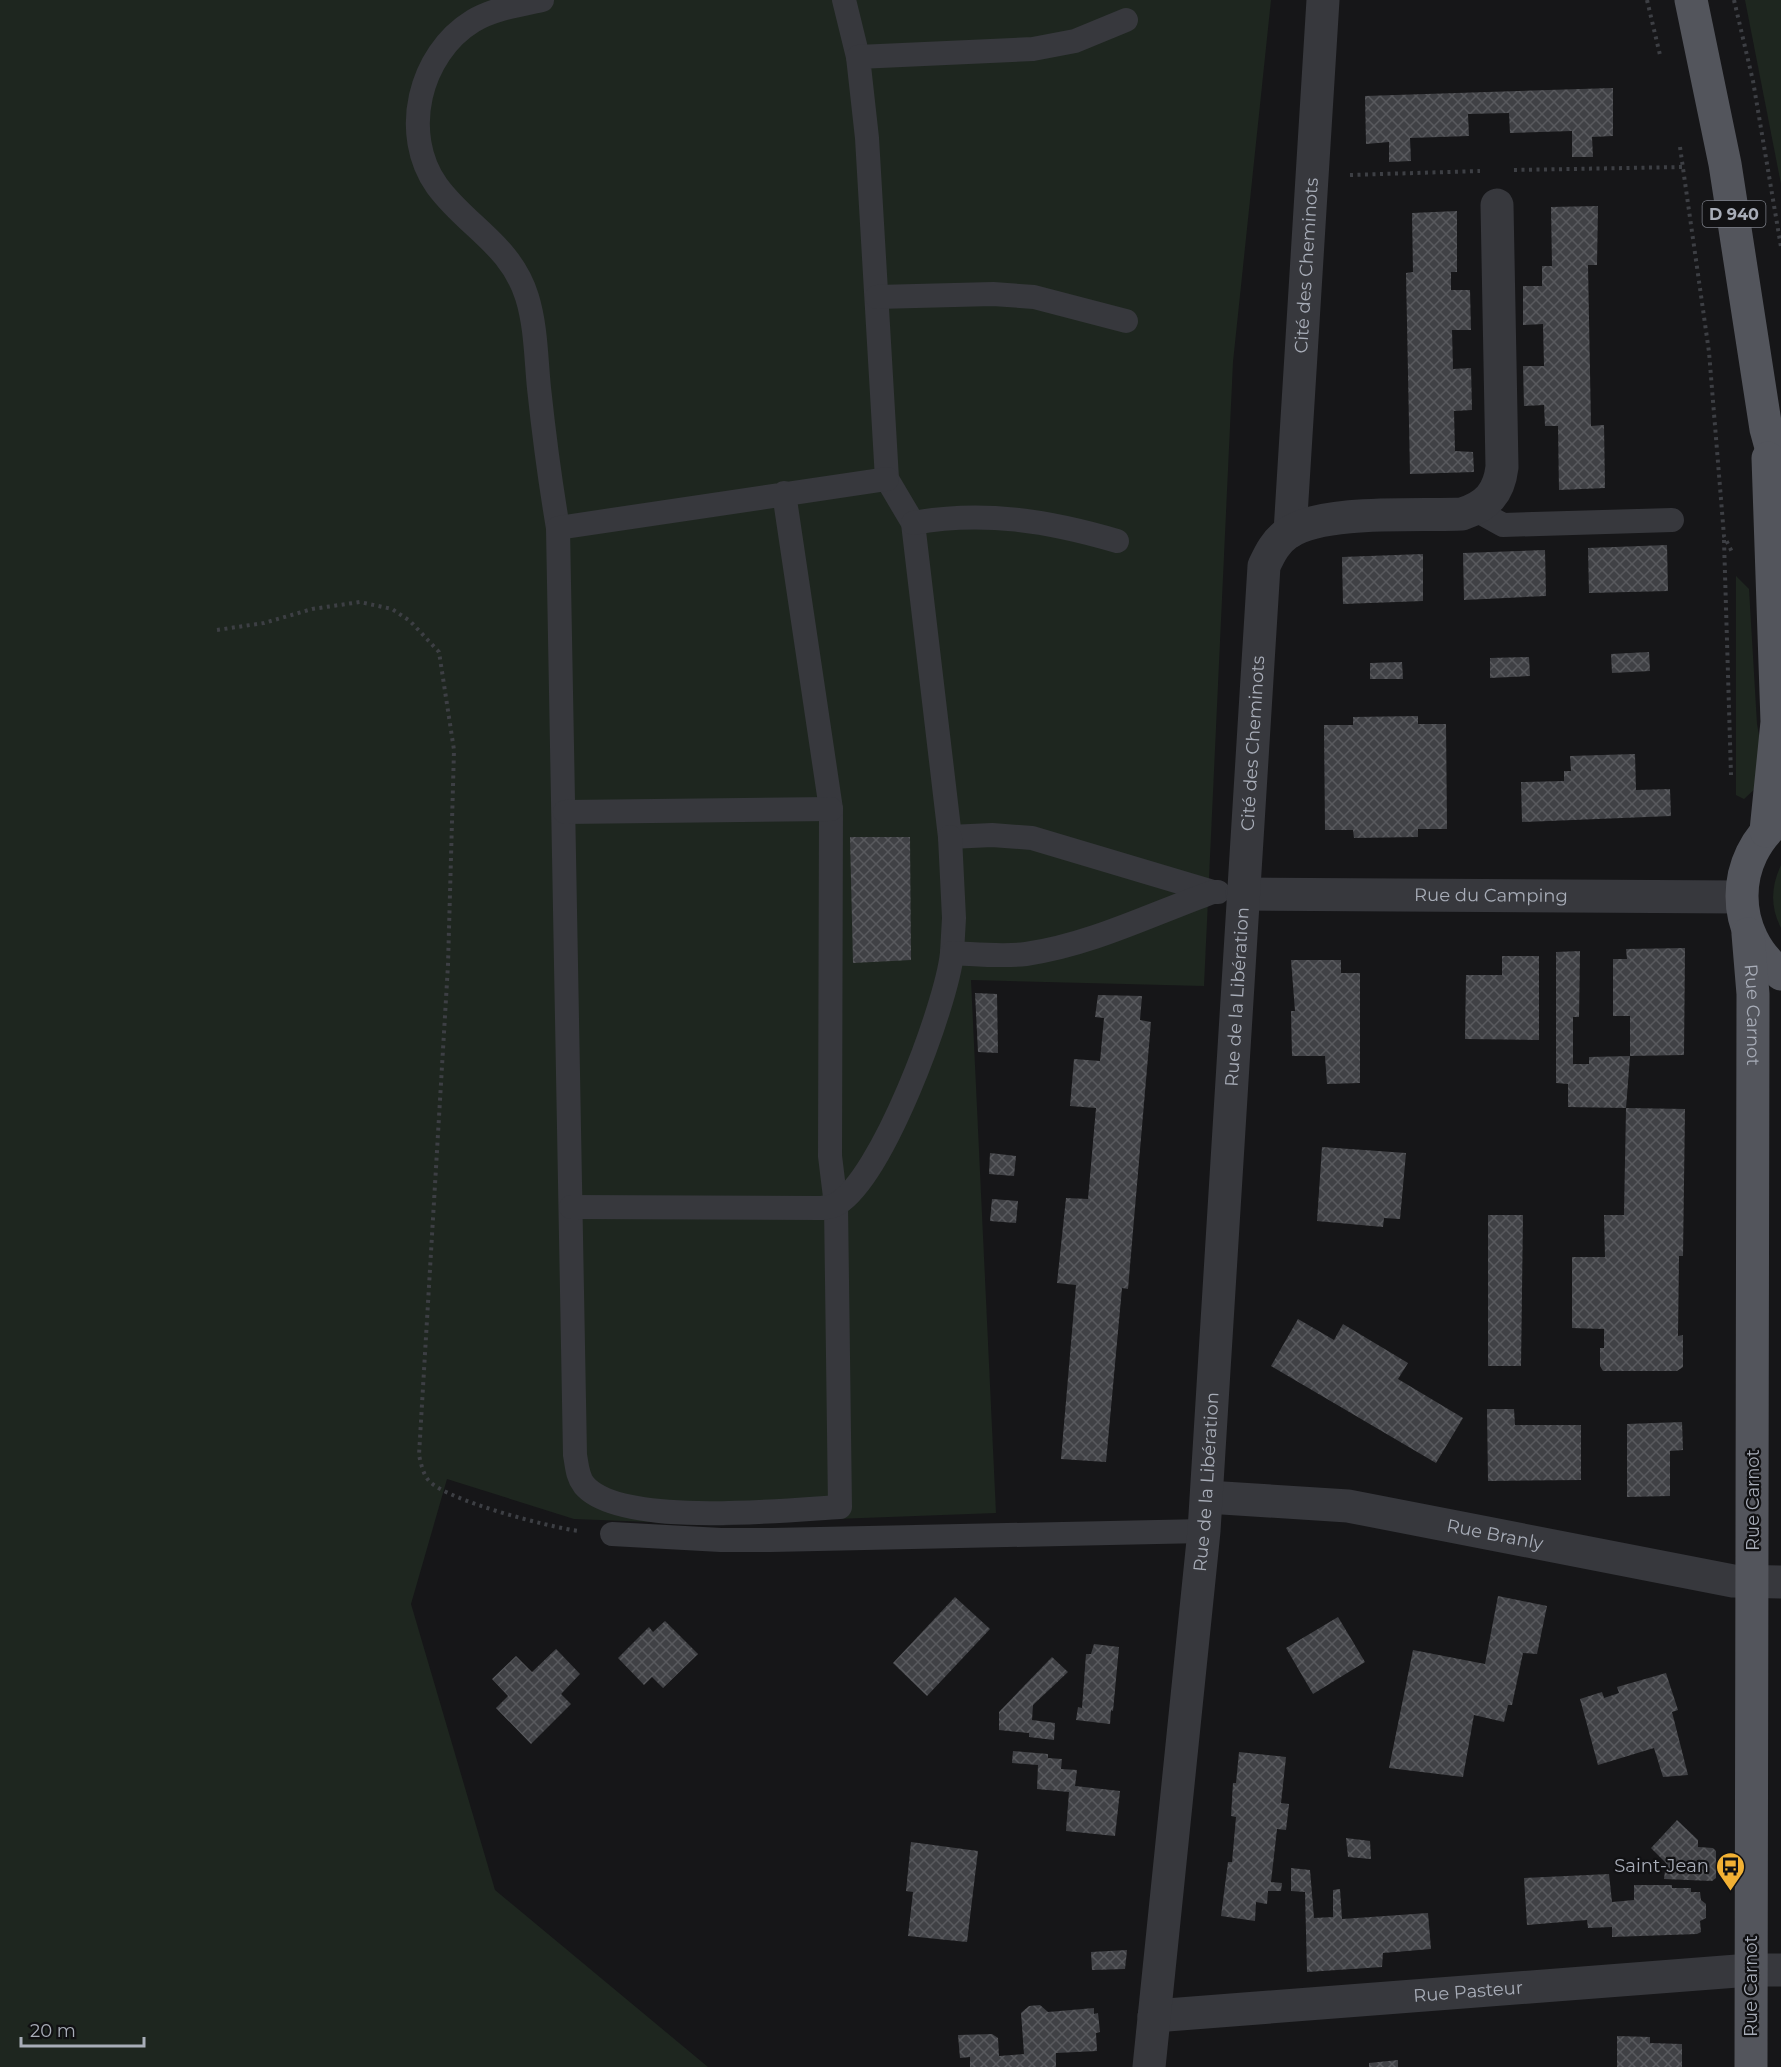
<svg xmlns="http://www.w3.org/2000/svg" width="1781" height="2067" viewBox="0 0 1781 2067" font-family="Montserrat,sans-serif">
  <defs>
    <pattern id="building-cross-hatch" width="8" height="8" patternUnits="userSpaceOnUse" patternTransform="scale(1.5)"><rect width="8" height="8" fill="#404145"/><path d="M0 0l8 8M0 8l8-8" fill="none" stroke="#595a5e"/></pattern>
  </defs>
  <rect width="100%" height="100%" fill="#161618"/>
  <g fill="#1e261f">
    <path d="M0,0H1271L1233,362L1204,986L971,980L996,1513L702,1524L574,1519L447,1479L411,1604L495,1890L708,2067H0Z"/>
    <path d="M1745,0H1781V184Z"/>
    <path d="M1736,576L1749,589L1757,724L1760,741L1759,785L1744,799L1736,795Z"/>
    <path d="M1781,865V928C1770,907 1771,886 1781,865Z"/>
  </g>
  <g fill="url(#building-cross-hatch)">
    <path d="M1613,88V136L1592,137L1593,157H1572V131L1510,133L1509,113L1468,114L1469,136L1410,138L1411,161L1389,162V142L1366,144L1365,96Z"/>
    <path d="M1598,206L1597,265H1588L1591,426L1604,425L1605,488L1559,490L1558,426H1545L1544,405L1524,406L1523,366H1544L1543,324L1523,325V286H1542V266H1552L1551,207Z"/>
    <path d="M1457,211V272H1451V290H1470L1471,330H1452L1453,369L1471,368L1472,410L1454,411L1455,451L1473,452L1474,472L1410,474L1406,273L1413,272L1412,213Z"/>
    <path d="M1667,545L1668,591L1589,593L1588,548Z"/>
    <path d="M1545,550L1546,596L1464,600L1463,553Z"/>
    <path d="M1423,554V601L1343,604L1342,557Z"/>
    <path d="M1649,652L1650,671L1612,673L1611,654Z"/>
    <path d="M1529,657L1530,676L1490,678V658Z"/>
    <path d="M1402,662L1403,679H1370V663Z"/>
    <path d="M1418,716V724H1446L1447,829H1418V837L1354,838L1353,830H1325L1324,725H1353V717Z"/>
    <path d="M1635,754L1636,790L1670,789L1671,816L1522,822L1521,782L1564,781V771H1571L1570,756Z"/>
    <path d="M850,837H910L911,960L853,963Z"/>
    <path d="M1685,948L1684,1055L1630,1056V1016H1613V959H1627L1626,949Z"/>
    <path d="M1580,951L1579,1017H1573V1064H1589V1057L1630,1056L1626,1108L1568,1107V1084L1556,1083V952Z"/>
    <path d="M1502,956H1539V1040L1465,1039L1466,975H1502Z"/>
    <path d="M1291,960H1341V973H1360V1083L1327,1084L1325,1056H1292L1291,1011H1295Z"/>
    <path d="M975,993L997,994L998,1053L978,1052Z"/>
    <path d="M1098,995L1142,996L1140,1020L1151,1022L1128,1289L1122,1288L1106,1462L1061,1459L1076,1285L1057,1283L1066,1198L1088,1199L1096,1108L1070,1106L1074,1059L1100,1061L1104,1018L1095,1017Z"/>
    <path d="M1626,1108L1685,1109L1683,1256H1679L1678,1336L1683,1335V1367L1677,1371H1603L1600,1366V1348H1604V1329L1572,1328V1257H1605L1604,1215H1624Z"/>
    <path d="M1322,1147L1406,1153L1400,1219L1384,1218L1383,1227L1317,1221Z"/>
    <path d="M990,1153L1016,1156L1014,1176L989,1174Z"/>
    <path d="M992,1199L1018,1201L1016,1223L990,1221Z"/>
    <path d="M1488,1215H1523L1521,1366H1488Z"/>
    <path d="M1298,1319L1334,1340L1343,1324L1408,1363L1398,1379L1463,1418L1436,1463L1271,1366Z"/>
    <path d="M1487,1409H1514L1515,1425H1581V1480L1488,1481Z"/>
    <path d="M1682,1422L1683,1450L1670,1451V1496L1627,1497V1424Z"/>
    <path d="M1498,1596L1547,1606L1537,1654L1523,1653L1512,1705H1508L1504,1722L1474,1715L1463,1777L1389,1768L1413,1650L1485,1664Z"/>
    <path d="M955,1597L990,1629L927,1696L893,1663Z"/>
    <path d="M1338,1617L1365,1662L1313,1694L1286,1648Z"/>
    <path d="M665,1621L698,1654L663,1688L652,1677L644,1685L618,1658L649,1627L653,1632Z"/>
    <path d="M1094,1644L1119,1647L1113,1711L1111,1710L1110,1724L1076,1720L1078,1707L1082,1708L1086,1654H1091Z"/>
    <path d="M556,1649L580,1674L561,1694L571,1704L531,1744L496,1708L508,1696L492,1679L516,1656L532,1672Z"/>
    <path d="M1052,1657L1068,1672L1033,1705L1032,1720L1055,1723L1054,1740L1029,1737V1733L999,1730V1712Z"/>
    <path d="M1666,1673L1678,1710L1672,1712L1688,1775L1663,1777L1654,1748L1598,1765L1580,1699L1602,1692L1604,1698L1619,1693L1617,1687Z"/>
    <path d="M1013,1751L1048,1754V1758L1062,1759L1061,1769L1077,1770L1075,1786L1120,1791L1115,1836L1066,1831L1069,1792L1037,1789L1038,1765L1012,1763Z"/>
    <path d="M1239,1752L1286,1757L1281,1803L1289,1804L1286,1830L1277,1829L1271,1882L1282,1883L1281,1891H1268L1267,1904L1256,1902L1255,1921L1221,1916L1228,1862H1232L1236,1817L1231,1816L1233,1783H1236Z"/>
    <path d="M1677,1820L1698,1840V1847L1713,1848L1716,1851V1878L1712,1881L1664,1879L1666,1863L1651,1848Z"/>
    <path d="M1346,1838L1370,1841L1371,1859L1348,1857Z"/>
    <path d="M911,1842L978,1851L967,1942L908,1936L913,1892L906,1891Z"/>
    <path d="M1291,1868L1310,1870L1314,1918L1333,1917V1890L1340,1889L1342,1919L1428,1913L1431,1949L1383,1953L1382,1967L1307,1972L1305,1892L1291,1891Z"/>
    <path d="M1609,1874L1612,1902L1634,1900V1885H1672V1888H1691V1892H1700L1701,1900L1706,1904V1918L1700,1921L1701,1932L1697,1934L1612,1937V1927L1588,1928L1587,1920L1527,1925L1524,1878Z"/>
    <path d="M1127,1950L1125,1969L1092,1970L1091,1952Z"/>
    <path d="M1040,2005L1048,2012L1094,2008V2014L1098,2013L1100,2032L1096,2033L1097,2051L1056,2053V2067H970V2057L960,2058L958,2035L992,2034L998,2038L999,2056L1024,2054L1021,2013L1029,2006Z"/>
    <path d="M1617,2036L1650,2037V2043L1682,2044V2067H1617Z"/>
    <path d="M1398,2060V2067H1369V2063Z"/>
  </g>
  <g fill="none" stroke-linecap="round" stroke-linejoin="round">
    <g stroke="#3d3f44" stroke-width="4" stroke-dasharray="3 4.5" stroke-linecap="butt">
      <path d="M1647,0L1660,55"/>
      <path d="M1734,0L1753,81L1781,247"/>
      <path d="M1680,147L1709,352L1724,536L1732,552"/>
      <path d="M1514,170L1683,167"/>
      <path d="M1350,175L1480,171"/>
      <path d="M1724,540L1731,775"/>
      <path d="M217,630L264,623L312,609L360,602L392,609L410,621L439,652L454,750L448,965L419,1455C421,1464 423,1474 429,1481C449,1501 548,1527 579,1531"/>
    </g>
    <g stroke="#37383d" stroke-width="24">
      <path d="M542,0C519,5 493,9 473,21C419,54 400,134 437,186C467,227 511,245 527,297C536,326 536,358 539,388C544,435 550,481 558,528"/>
      <path d="M844,0L858,57"/>
      <path d="M1126,20L1075,41L1033,49L858,57L867,138L887,479L913,523L950,837L992,835L1032,838L1213,892"/>
      <path d="M877,297L993,294L1034,297L1126,321"/>
      <path d="M784,493L831,809L830,1156L836,1205L840,1507C787,1510 620,1528 584,1485C577,1476 577,1465 575,1455L558,528L887,479"/>
      <path d="M1476,510L1503,525L1672,520"/>
      <path d="M913,523C983,510 1049,521 1117,541"/>
      <path d="M565,812L831,809"/>
      <path d="M950,837L954,918L952,953"/>
      <path d="M571,1207L822,1208C826,1207 832,1207 835,1205C881,1182 947,1004 952,953C976,954 1002,957 1026,954C1090,945 1152,914 1213,892H1218"/>
      <path d="M612,1534L721,1540H771L1204,1531"/>
    </g>
    <g stroke="#37383d" stroke-width="33">
      <path id="s1" d="M1290,532L1323,0"/>
      <path id="s2" d="M1242,894L1741,897"/>
      <path id="s3" d="M1207,1497L1348,1506L1733,1581L1781,1582"/>
      <path id="s4" d="M1154,2016L1750,1970H1781"/>
      <path id="s5" d="M1149,2067L1204,1531L1264,566C1270,553 1276,541 1288,533C1323,509 1419,516 1462,514C1487,506 1499,493 1502,467L1497,205"/>
    </g>
    <g stroke="#53555c" stroke-width="33">
      <path d="M1691,0L1725,164L1766,429L1781,484"/>
      <path d="M1781,818C1729,858 1729,934 1781,974"/>
      <path d="M1766,831L1777,722L1768,458"/>
      <path id="s6" d="M1748,934L1753,994L1751,2067"/>
    </g>
  </g>
  <defs>
    <symbol id="bus-pin" viewBox="-11 -11 22 30"><path d="M0 17L-7.5 6A9.5 9.5 0 1 1 7.5 6Z" fill="#f2b134" stroke="#111113"/><path d="M-5-6H5V4H4V6H2V4H-2V6H-4V4H-5ZM-3.5-4V0h7V-4ZM-3.5 1.2v1.5H-2V1.2ZM2 1.2v1.5H3.5V1.2Z" fill="#111"/></symbol>
  </defs>
  <g fill-rule="evenodd">
    <use href="#bus-pin" x="1714" y="1850" width="33" height="45"/>
  </g>
  <g text-anchor="middle" dominant-baseline="central" stroke-width="4.5" stroke-linejoin="round" paint-order="stroke">
    <rect fill="#111113" stroke="#7b7e86" stroke-width="1.5" x="1702.5" y="201" width="63" height="26" rx="4.5"/>
    <g font-size="16" font-weight="bold" fill="#a8adb8">
      <text x="1734" y="214">D 940</text>
    </g>
    <g font-size="18" fill="#a8adb8" stroke="#111113">
      <text stroke="none"><textPath href="#s1" startOffset="267">Cité des Cheminots</textPath></text>
      <text stroke="none"><textPath href="#s5" startOffset="1328">Cité des Cheminots</textPath></text>
      <text stroke="none"><textPath href="#s2" startOffset="249">Rue du Camping</textPath></text>
      <text stroke="none"><textPath href="#s5" startOffset="1074">Rue de la Libération</textPath></text>
      <text stroke="none"><textPath href="#s6" startOffset="81">Rue Carnot</textPath></text>
      <text stroke="none"><textPath href="#s5" startOffset="588">Rue de la Libération</textPath></text>
      <text transform="translate(1753 1500) rotate(-90)">Rue Carnot</text>
      <text stroke="none"><textPath href="#s3" startOffset="291">Rue Branly</textPath></text>
      <text transform="translate(1751 1986) rotate(-90)">Rue Carnot</text>
      <text stroke="none"><textPath href="#s4" startOffset="315">Rue Pasteur</textPath></text>
    </g>
    <g font-size="18" fill="#a8adb8" stroke="#111113" text-anchor="end">
      <text x="1709" y="1866">Saint-Jean</text>
    </g>
  </g>
  <path d="M21 2037v9h123v-9" fill="none" stroke="#a8adb8" stroke-width="3"/>
  <text x="30" y="2037" font-size="18" fill="#a8adb8" stroke="#111113" stroke-width="4.5" paint-order="stroke">20 m</text>
</svg>
